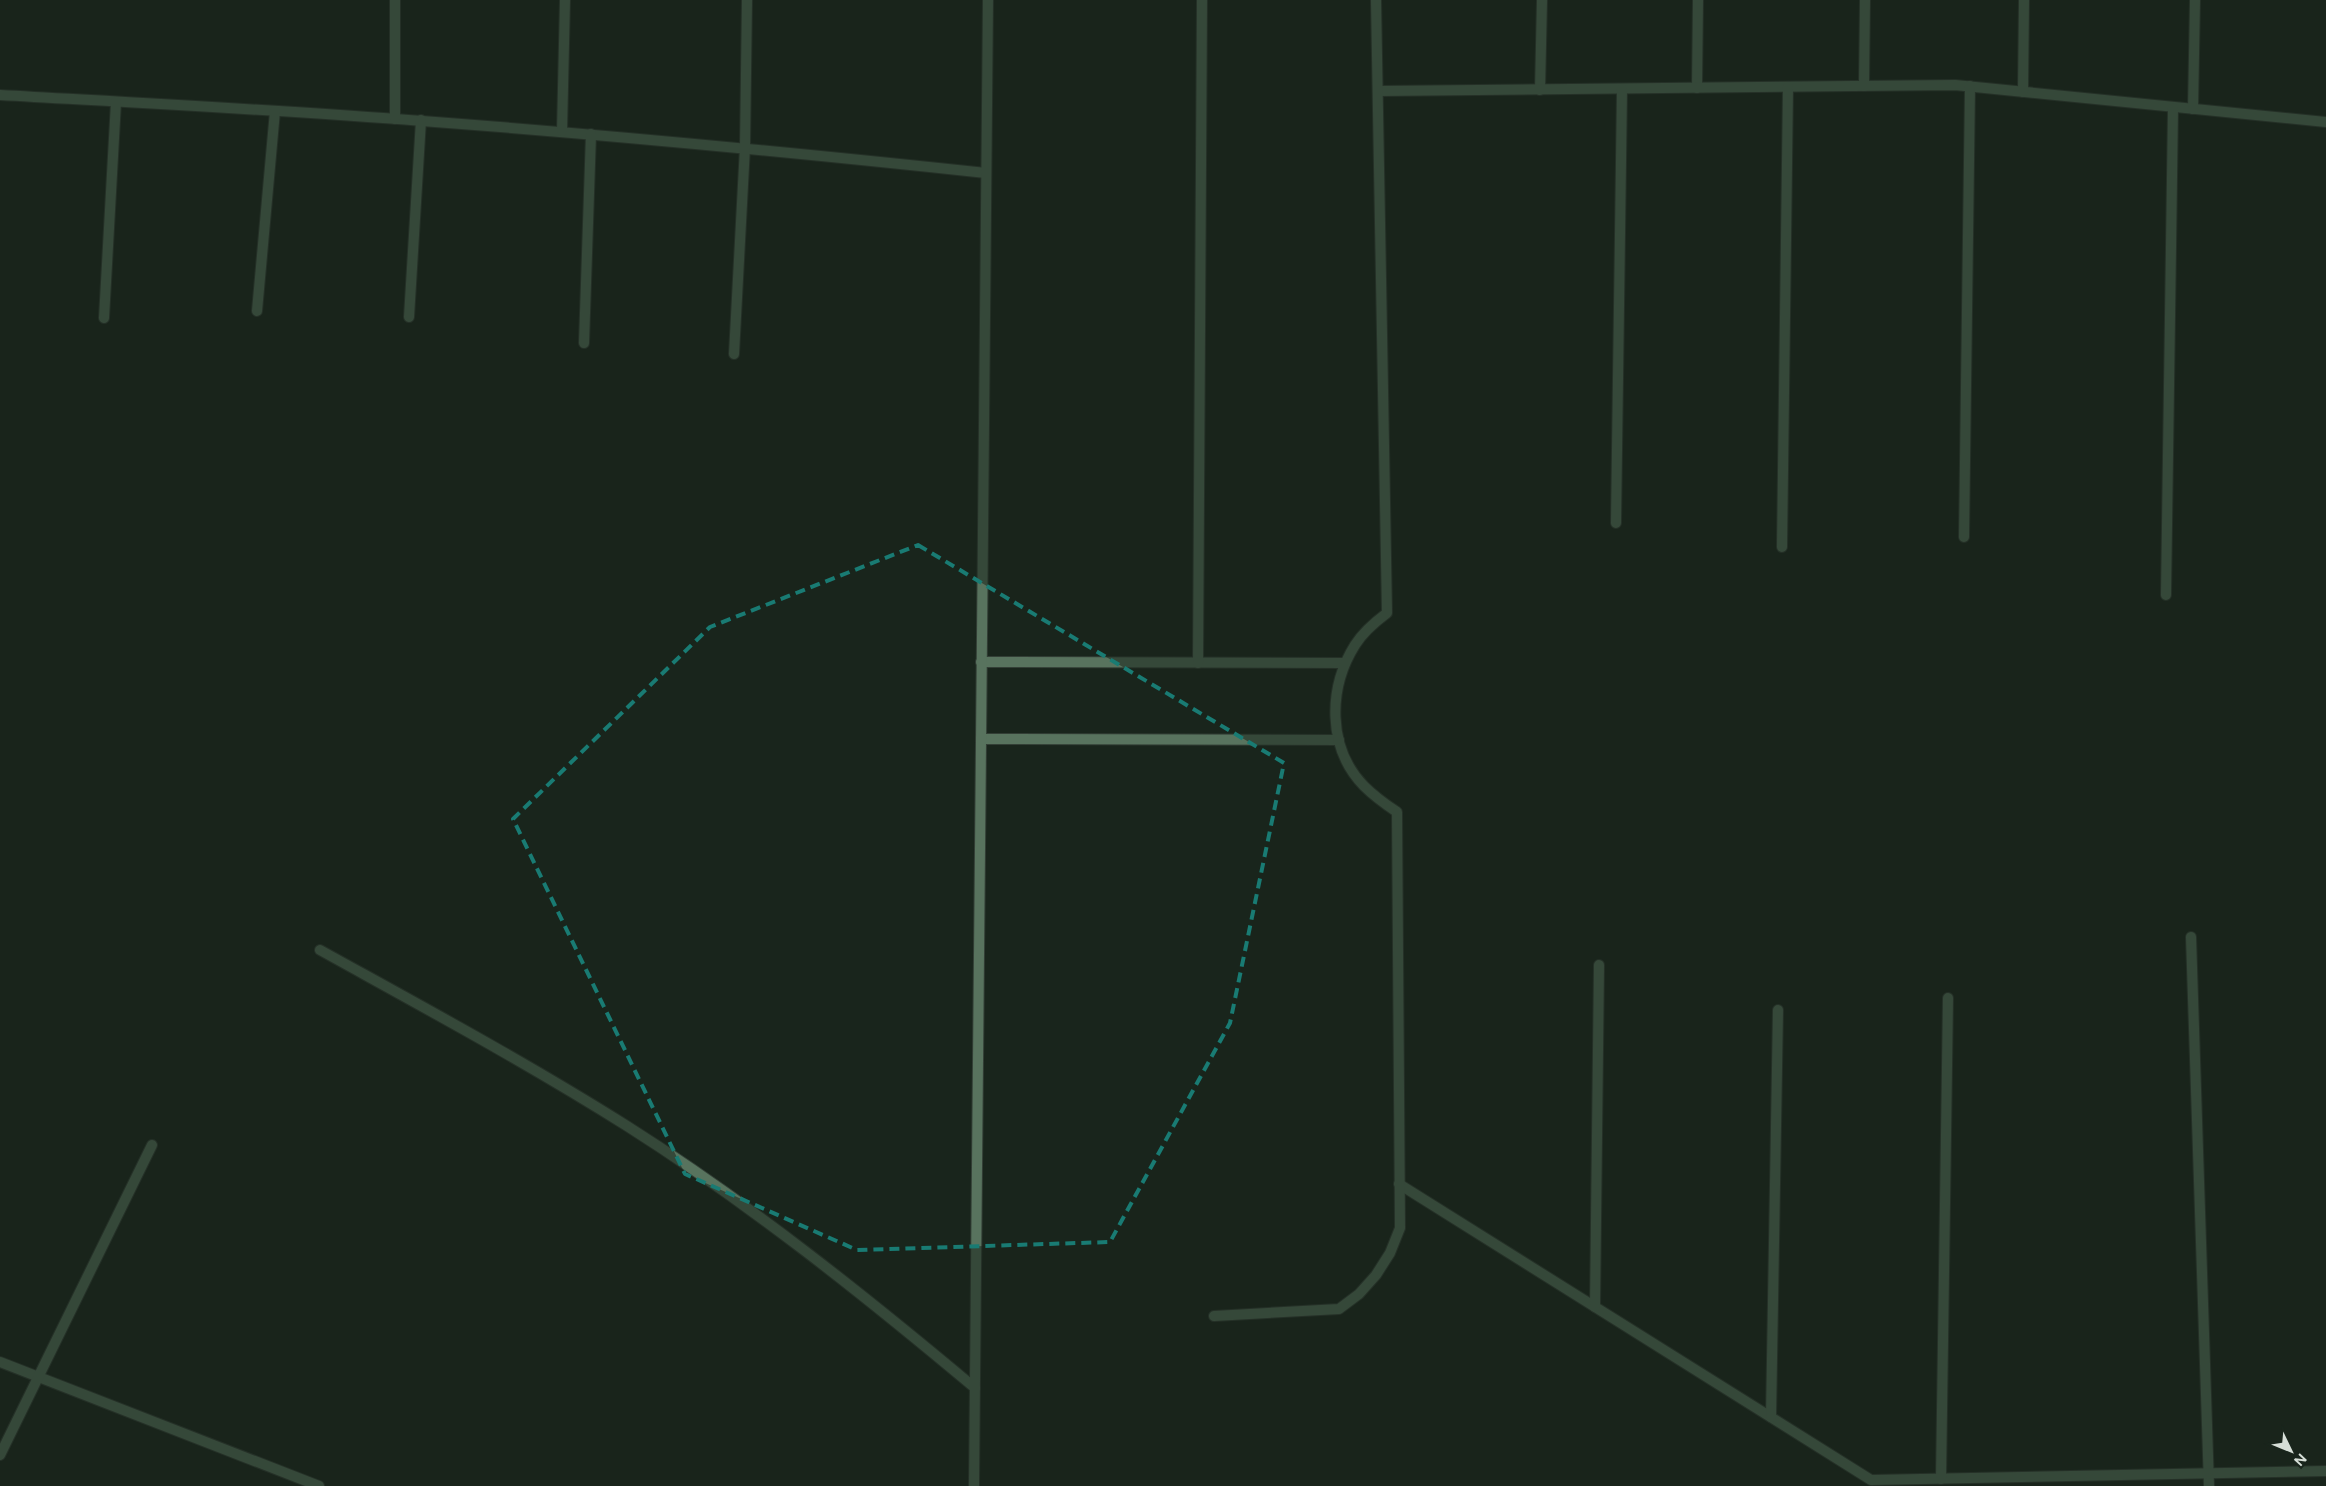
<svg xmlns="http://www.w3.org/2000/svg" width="2326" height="1486" viewBox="0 0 2326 1486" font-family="Figtree,sans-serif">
  <rect width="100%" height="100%" fill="#19251c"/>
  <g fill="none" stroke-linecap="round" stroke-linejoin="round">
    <defs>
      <g id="service">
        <path d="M1864,86L1865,0"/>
        <path d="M1697,88L1698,0"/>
        <path d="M1540,90L1542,0"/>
        <path d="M1378,91L1955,85L2326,122"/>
        <path d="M2023,92L2024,0"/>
        <path d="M0,95C141,103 281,110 422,121C610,135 798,153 986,173"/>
        <path d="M2193,109L2195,0"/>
        <path d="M395,119V0"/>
        <path d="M562,131L565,0"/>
        <path d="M257,311L275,111"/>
        <path d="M409,317L421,120"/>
        <path d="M104,318L116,102"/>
        <path d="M584,343L591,134"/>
        <path d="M734,354L745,147L747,0"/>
        <path d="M1616,523L1622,89"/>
        <path d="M1964,537L1970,86"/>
        <path d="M1782,547L1788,87"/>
        <path d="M2166,595L2173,108"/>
        <path d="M981,662L1345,663"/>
        <path d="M1198,663L1202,0"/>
        <path d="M981,739L1339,740"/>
        <path d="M2191,937L2209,1486"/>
        <path d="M1399,1184L1871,1480L2326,1471"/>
        <path d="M1595,1307L1599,965"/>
        <path d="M1214,1316L1339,1309L1359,1294L1376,1275L1390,1253L1400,1228L1397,812C1385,804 1374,796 1364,786C1327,748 1328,688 1355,645C1363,632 1375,622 1387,613L1376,0"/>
        <path d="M1771,1417L1778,1010"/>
        <path d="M1941,1479L1948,998"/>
      </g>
      <g id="minor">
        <path d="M320,950C423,1007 527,1063 627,1126C750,1204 864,1295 975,1388"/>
        <path d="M0,1362L319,1486"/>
        <path d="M0,1455L152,1145"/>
        <path d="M974,1486L988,0"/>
      </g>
    </defs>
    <use href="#service" stroke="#333f36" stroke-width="12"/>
    <use href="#minor" stroke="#333f36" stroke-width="12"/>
    <use href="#service" stroke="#58735e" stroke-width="10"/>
    <use href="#minor" stroke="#58735e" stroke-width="10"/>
  </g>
  <path d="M0 0H2326V1486H0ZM918,545L1284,763L1230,1023L1110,1242L857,1250L685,1174L513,819L710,627Z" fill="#19251c" fill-opacity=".55" fill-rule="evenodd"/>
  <path fill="none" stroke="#197b73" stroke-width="4" stroke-dasharray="10 6" stroke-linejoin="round" d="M918,545L1284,763L1230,1023L1110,1242L857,1250L685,1174L513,819L710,627Z"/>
  <g transform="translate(2291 1451) rotate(133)" stroke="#19251c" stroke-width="4" paint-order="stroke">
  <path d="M0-4L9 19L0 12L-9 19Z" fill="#d6ded7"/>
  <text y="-8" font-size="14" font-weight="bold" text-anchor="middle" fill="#d6ded7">N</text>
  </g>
</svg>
